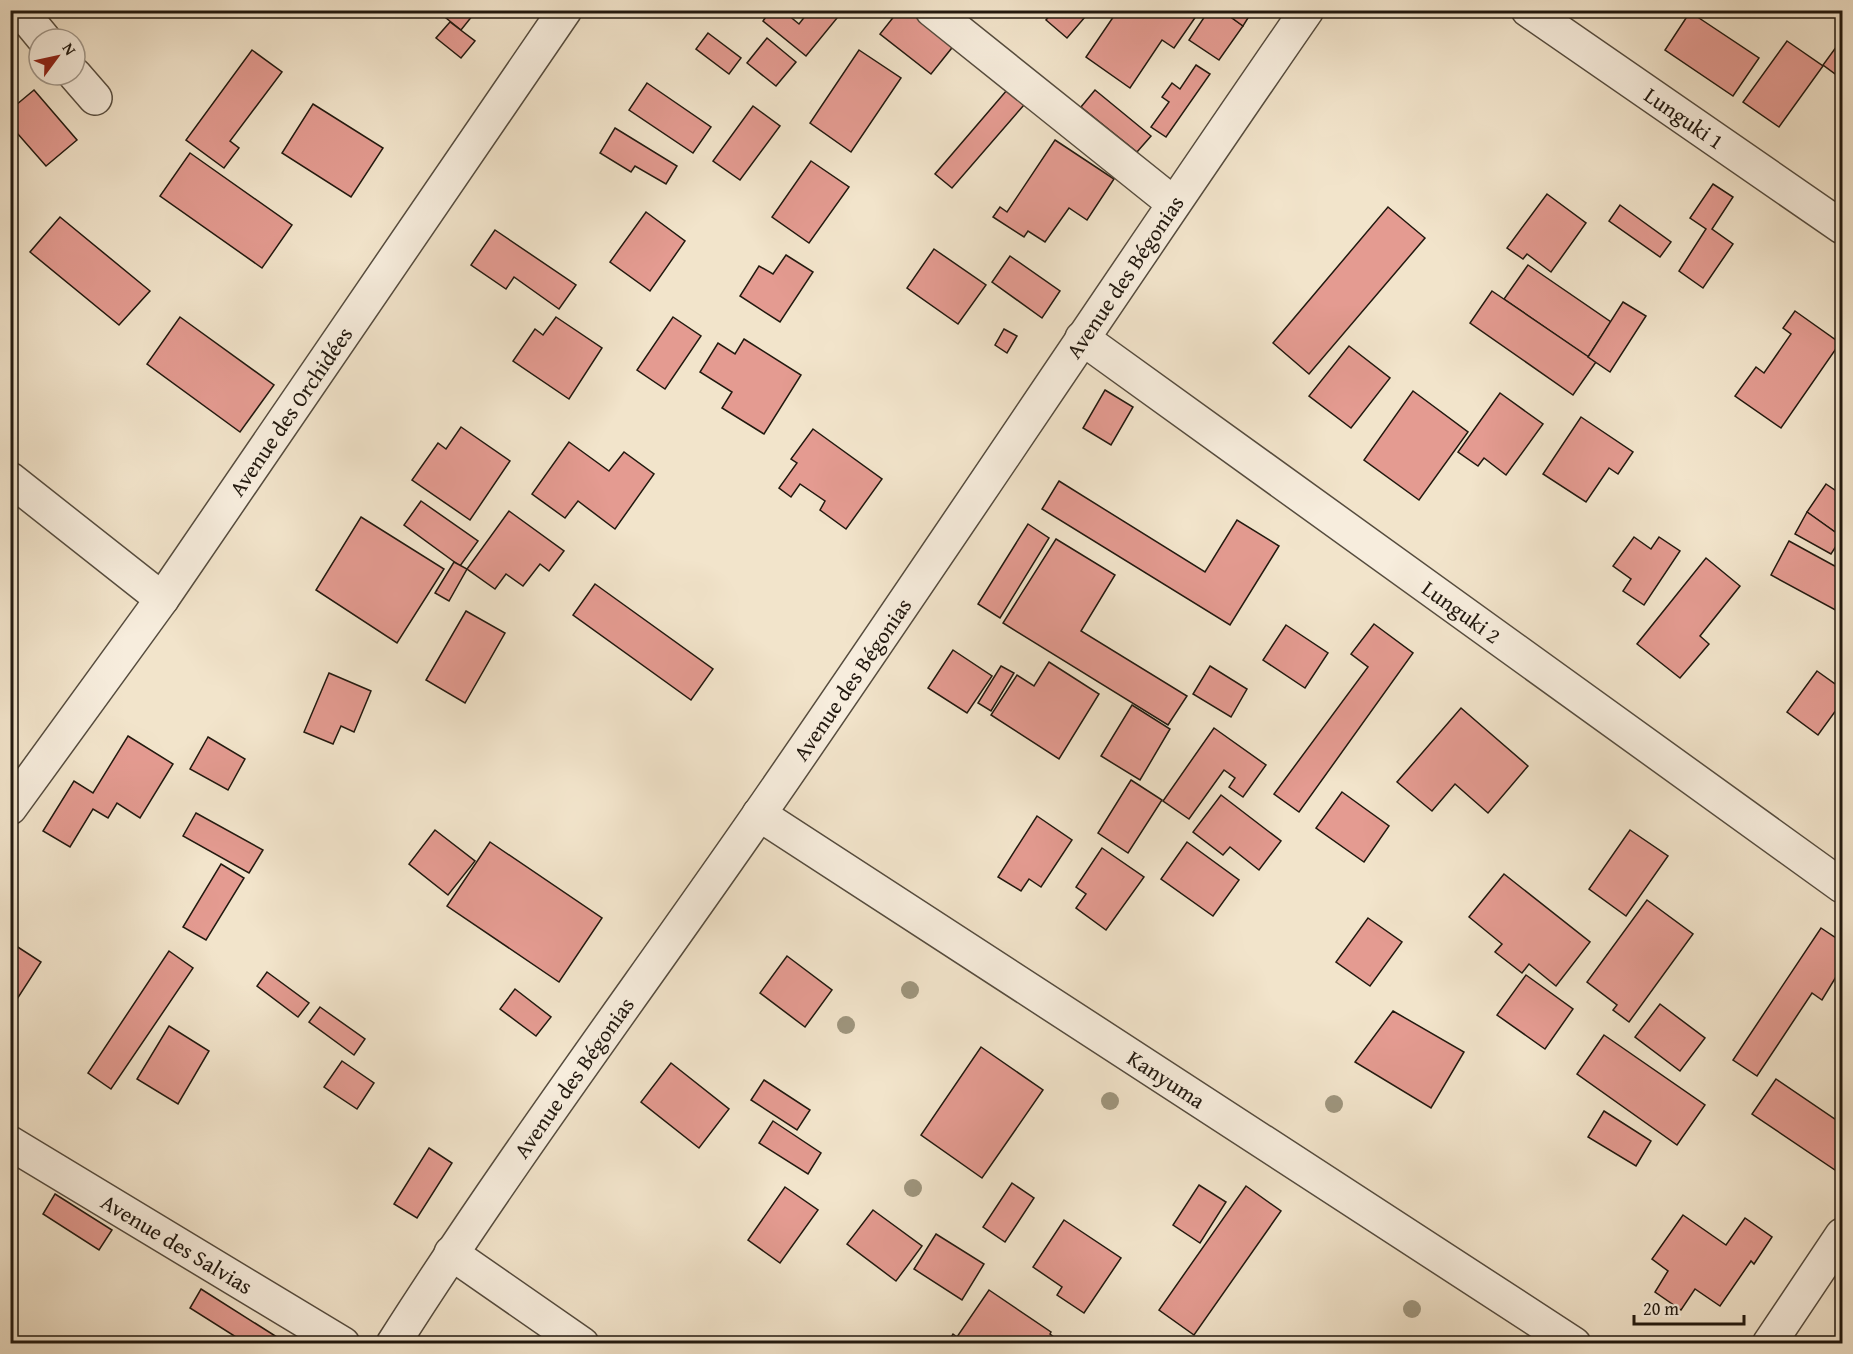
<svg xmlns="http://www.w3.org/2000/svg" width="1853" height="1354" viewBox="0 0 1853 1354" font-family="'Gentium Book Plus',serif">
  <rect width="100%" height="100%" fill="#f2e4cb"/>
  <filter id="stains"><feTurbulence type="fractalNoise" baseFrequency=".00333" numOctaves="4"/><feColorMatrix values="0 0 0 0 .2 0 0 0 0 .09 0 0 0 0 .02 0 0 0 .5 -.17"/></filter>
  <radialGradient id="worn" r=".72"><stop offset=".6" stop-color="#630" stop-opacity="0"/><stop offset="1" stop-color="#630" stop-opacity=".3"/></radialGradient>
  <g fill="#e49b91" stroke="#22190f" stroke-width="1.5">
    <path d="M436,10H477L461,30Z"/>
    <path d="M771,10H782L799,24L810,10L842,12L806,56L763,21Z"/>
    <path d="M899,10H913L955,44L931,74L880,34Z"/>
    <path d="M1054,10H1091L1067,38L1046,20Z"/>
    <path d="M1118,10H1197L1199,12L1174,48L1162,40L1130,88L1086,57Z"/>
    <path d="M1209,10H1221L1243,26L1219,60L1189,40Z"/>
    <path d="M1221,10H1253L1243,26Z"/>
    <path d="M1690,12L1759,58L1733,96L1665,50Z"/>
    <path d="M450,22L475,41L461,58L436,38Z"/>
    <path d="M708,33L741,58L729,74L696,49Z"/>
    <path d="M767,38L796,62L776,86L747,63Z"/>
    <path d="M1842,39V79L1823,65Z"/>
    <path d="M1787,41L1823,66L1779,127L1743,102Z"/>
    <path d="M252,50L282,72L230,141L239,148L224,168L186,140Z"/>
    <path d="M859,50L901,78L851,152L810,123Z"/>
    <path d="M1196,65L1210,74L1166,137L1151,127L1169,102L1162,97L1172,83L1180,89Z"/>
    <path d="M647,83L711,127L693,153L629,110Z"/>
    <path d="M1013,83L1030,98L952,188L935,174Z"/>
    <path d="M34,90L77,140L46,166L10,125V110Z"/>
    <path d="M1095,90L1151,136L1137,152L1081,107Z"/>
    <path d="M313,104L383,148L351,197L282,153Z"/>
    <path d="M753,106L780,126L740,180L713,161Z"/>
    <path d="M615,128L677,166L666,184L635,166L631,172L600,153Z"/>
    <path d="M1055,140L1114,179L1087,220L1069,208L1045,242L1028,231L1024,237L993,217L1000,207L1007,212Z"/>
    <path d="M190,153L292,225L262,268L160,196Z"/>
    <path d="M811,161L849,187L809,243L772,217Z"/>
    <path d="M1713,184L1733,197L1712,229L1733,244L1703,288L1679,271L1706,229L1690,218Z"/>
    <path d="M1547,194L1586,223L1551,272L1527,254L1523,259L1507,248Z"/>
    <path d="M1620,205L1671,242L1660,257L1609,221Z"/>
    <path d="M1388,207L1425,238L1309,374L1273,343Z"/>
    <path d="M646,212L685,241L650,291L610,262Z"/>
    <path d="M60,217L150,291L119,325L30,252Z"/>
    <path d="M495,230L576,285L559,309L514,277L506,289L471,265Z"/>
    <path d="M934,249L986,285L958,324L907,288Z"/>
    <path d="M786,255L813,272L780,322L740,296L759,266L773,274Z"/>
    <path d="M1010,256L1060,291L1042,318L992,282Z"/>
    <path d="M1528,265L1611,322L1588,357L1504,299Z"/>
    <path d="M1492,291L1596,362L1573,395L1470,323Z"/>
    <path d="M1623,302L1646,316L1610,372L1588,357Z"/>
    <path d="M1795,311L1840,343L1781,428L1735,396L1756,367L1764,373L1791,334L1783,328Z"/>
    <path d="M180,317L274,385L240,432L147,364Z"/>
    <path d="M556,317L602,348L569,399L513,361L535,329L543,335Z"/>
    <path d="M673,317L701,336L665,389L637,370Z"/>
    <path d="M1004,329L1017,336L1007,353L995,345Z"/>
    <path d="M744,339L801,375L764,434L722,408L732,392L700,372L718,343L735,354Z"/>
    <path d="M1349,346L1390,378L1351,428L1309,396Z"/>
    <path d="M1105,390L1133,407L1111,445L1083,428Z"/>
    <path d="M1413,391L1468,432L1419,500L1364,460Z"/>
    <path d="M1500,393L1543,424L1506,475L1484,458L1478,466L1458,452Z"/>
    <path d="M1581,417L1633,452L1618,474L1609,468L1586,502L1543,474Z"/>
    <path d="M461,427L510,461L470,520L412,480L438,443L446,449Z"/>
    <path d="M813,429L882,479L846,529L820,510L825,501L800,484L791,497L779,488L797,463L791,459Z"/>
    <path d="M569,442L609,471L624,452L654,474L615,529L578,501L565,518L532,494Z"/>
    <path d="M1059,481L1205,572L1237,520L1279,546L1230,625L1042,509Z"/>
    <path d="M1826,484L1842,495V537L1807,512Z"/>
    <path d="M421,501L478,541L460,566L404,525Z"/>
    <path d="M509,511L564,551L549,571L540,564L523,586L506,574L495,589L467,569Z"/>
    <path d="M1807,512L1842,537L1831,554L1795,534Z"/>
    <path d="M361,517L444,569L397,643L316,590Z"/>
    <path d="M1028,524L1049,538L1000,618L978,604Z"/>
    <path d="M1634,537L1651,549L1659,537L1680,551L1644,605L1623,591L1631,579L1613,566Z"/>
    <path d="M1056,539L1115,575L1081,631L1187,696L1168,725L1003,623Z"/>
    <path d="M1789,541L1842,570L1841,613L1771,575Z"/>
    <path d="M1706,558L1740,586L1700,636L1709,644L1680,678L1637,644Z"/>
    <path d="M454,562L467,569L449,601L435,593Z"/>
    <path d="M595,584L713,669L691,700L573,615Z"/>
    <path d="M466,611L505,633L465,703L426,680Z"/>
    <path d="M1374,624L1413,653L1299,812L1274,794L1368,667L1351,654Z"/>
    <path d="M1286,625L1328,653L1305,688L1263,660Z"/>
    <path d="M953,650L992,676L967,713L928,688Z"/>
    <path d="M1049,662L1099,694L1059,759L991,715L1017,675L1034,686Z"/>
    <path d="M1001,666L1014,673L991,711L978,703Z"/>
    <path d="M1210,666L1247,689L1231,717L1193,694Z"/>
    <path d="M1817,671L1842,689V702L1818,735L1787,712Z"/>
    <path d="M329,673L371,691L354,732L341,726L333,744L304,732Z"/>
    <path d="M1132,705L1170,729L1140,780L1101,756Z"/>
    <path d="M1461,708L1528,766L1488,813L1455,784L1432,811L1397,782Z"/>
    <path d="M1214,728L1266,765L1243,797L1229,787L1235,778L1224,770L1189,819L1163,801Z"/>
    <path d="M128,736L173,764L140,818L117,803L108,818L93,809L70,847L43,831L74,781L93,793Z"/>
    <path d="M208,737L245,759L228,790L190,769Z"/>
    <path d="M1131,780L1162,800L1128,853L1098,833Z"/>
    <path d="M1342,792L1389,826L1364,862L1316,828Z"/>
    <path d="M1221,795L1281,841L1259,870L1230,847L1223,855L1193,832Z"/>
    <path d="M196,813L263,850L249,873L183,836Z"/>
    <path d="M1037,816L1072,840L1041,887L1029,879L1021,891L998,877Z"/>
    <path d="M435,830L475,861L448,895L409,864Z"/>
    <path d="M1630,830L1668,856L1626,916L1589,889Z"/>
    <path d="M490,842L602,918L559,982L447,906Z"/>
    <path d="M1187,842L1239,880L1213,916L1161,879Z"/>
    <path d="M1102,848L1144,877L1106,930L1076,908L1086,894L1076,887Z"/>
    <path d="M221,864L244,878L206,940L183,927Z"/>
    <path d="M1504,874L1590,942L1556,986L1529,964L1522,973L1495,952L1502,944L1469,917Z"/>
    <path d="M1647,900L1693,934L1629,1022L1613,1010L1617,1005L1587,982Z"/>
    <path d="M1368,918L1402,942L1370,986L1336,962Z"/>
    <path d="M1821,928L1842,942V967L1822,1000L1812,993L1757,1076L1733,1060Z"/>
    <path d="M10,942L41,962L10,1010Z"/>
    <path d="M169,951L193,968L111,1089L88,1073Z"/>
    <path d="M787,956L832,990L805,1027L760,993Z"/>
    <path d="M267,972L309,1003L298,1017L257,986Z"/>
    <path d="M1526,975L1573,1009L1545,1049L1497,1015Z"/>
    <path d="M515,989L551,1017L536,1036L500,1009Z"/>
    <path d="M1660,1004L1705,1038L1680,1071L1635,1037Z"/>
    <path d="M320,1007L365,1039L354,1055L309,1022Z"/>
    <path d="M1393,1011L1464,1052L1431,1108L1355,1062Z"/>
    <path d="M169,1026L209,1051L178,1104L137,1079Z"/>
    <path d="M1604,1035L1705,1105L1677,1145L1577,1074Z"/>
    <path d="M981,1047L1043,1090L982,1178L921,1135Z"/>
    <path d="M342,1061L374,1083L357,1109L324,1087Z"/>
    <path d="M671,1063L729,1109L699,1148L641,1102Z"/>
    <path d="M1776,1079L1842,1124V1160L1835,1170L1752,1114Z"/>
    <path d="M764,1080L810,1110L797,1130L751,1100Z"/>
    <path d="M1604,1111L1651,1141L1636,1166L1588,1137Z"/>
    <path d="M773,1121L821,1153L808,1174L759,1143Z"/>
    <path d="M429,1148L452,1163L417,1218L394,1204Z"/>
    <path d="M1012,1183L1034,1198L1005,1242L983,1227Z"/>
    <path d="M1199,1185L1226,1202L1200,1243L1173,1225Z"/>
    <path d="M1246,1186L1281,1211L1194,1335L1159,1310Z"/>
    <path d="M785,1187L818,1210L780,1263L748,1240Z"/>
    <path d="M55,1194L112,1230L99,1250L43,1214Z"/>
    <path d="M873,1210L922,1246L896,1281L847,1244Z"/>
    <path d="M1683,1215L1726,1245L1745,1218L1772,1237L1754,1264L1751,1261L1720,1306L1695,1289L1681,1310L1655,1292L1668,1271L1652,1259Z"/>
    <path d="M1064,1220L1121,1258L1084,1313L1057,1295L1062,1287L1033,1267Z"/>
    <path d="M936,1234L984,1264L962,1300L914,1269Z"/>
    <path d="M201,1289L288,1344H247L190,1308Z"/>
    <path d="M989,1290L1051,1332L1050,1334L1063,1344H947L953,1334L957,1337Z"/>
  </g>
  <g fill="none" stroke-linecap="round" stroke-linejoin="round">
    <defs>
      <g id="minor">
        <path d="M20,10L44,39"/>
        <path d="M932,10L1173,203"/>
        <path id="s1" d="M1528,10L1842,227"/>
        <path d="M75,75L95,98"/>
        <path id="s2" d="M1082,338L1842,886"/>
        <path d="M10,479L162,599"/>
        <path id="s3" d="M10,808L162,599L565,10"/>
        <path id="s4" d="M759,814L1574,1344"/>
        <path id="s5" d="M10,1143L343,1344"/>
        <path d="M451,1253L582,1344"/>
        <path id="s6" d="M393,1344C508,1163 636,992 758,816C943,549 1122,277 1307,10"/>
        <path d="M1769,1344L1842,1235"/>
      </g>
    </defs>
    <use href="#minor" stroke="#564c3e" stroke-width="36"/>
    <use href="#minor" stroke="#f7eddd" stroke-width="33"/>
  </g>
  <g fill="#9e957d">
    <circle cx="910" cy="990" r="9"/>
    <circle cx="846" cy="1025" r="9"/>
    <circle cx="1110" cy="1101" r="9"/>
    <circle cx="1334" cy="1104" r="9"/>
    <circle cx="913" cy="1188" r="9"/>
    <circle cx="1412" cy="1309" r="9"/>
  </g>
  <g text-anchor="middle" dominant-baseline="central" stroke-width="4.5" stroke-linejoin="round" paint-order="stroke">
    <g font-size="22" fill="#22190f" stroke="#f7eddd">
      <text stroke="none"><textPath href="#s1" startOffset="190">Lunguki 1</textPath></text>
      <text stroke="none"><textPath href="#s6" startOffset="1294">Avenue des Bégonias</textPath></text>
      <text stroke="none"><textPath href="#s3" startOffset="486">Avenue des Orchidées</textPath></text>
      <text stroke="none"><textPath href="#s2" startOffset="468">Lunguki 2</textPath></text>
      <text stroke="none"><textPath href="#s6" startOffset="808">Avenue des Bégonias</textPath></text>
      <text stroke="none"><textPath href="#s6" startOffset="322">Avenue des Bégonias</textPath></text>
      <text stroke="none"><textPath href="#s4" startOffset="486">Kanyuma</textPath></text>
      <text stroke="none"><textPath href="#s5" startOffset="195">Avenue des Salvias</textPath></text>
    </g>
  </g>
  <rect width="1853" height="1354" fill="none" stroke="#f2e4cb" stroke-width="36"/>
  <rect x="12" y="12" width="1829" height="1330" fill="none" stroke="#22190f" stroke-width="3"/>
  <rect x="18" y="18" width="1817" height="1318" fill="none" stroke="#22190f" stroke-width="1.5"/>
  <g transform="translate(57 57) rotate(57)"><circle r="28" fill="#f7eddd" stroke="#a2988b" stroke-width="1.5"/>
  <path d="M0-4.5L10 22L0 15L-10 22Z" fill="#8f2418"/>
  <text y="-9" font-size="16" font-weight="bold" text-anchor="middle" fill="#22190f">N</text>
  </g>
  <path d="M1634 1315v9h110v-9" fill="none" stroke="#22190f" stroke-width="3"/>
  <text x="1643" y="1315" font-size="18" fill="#22190f" stroke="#f7eddd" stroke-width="4.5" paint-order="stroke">20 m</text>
  <rect width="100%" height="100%" filter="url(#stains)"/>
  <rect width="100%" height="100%" fill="url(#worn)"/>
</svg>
